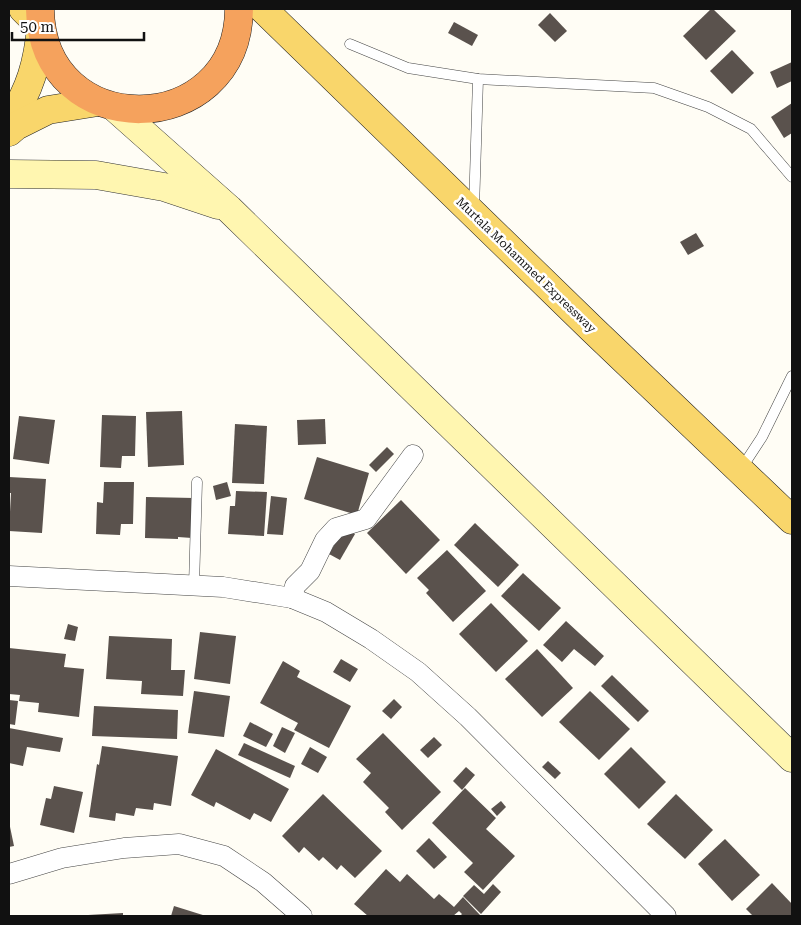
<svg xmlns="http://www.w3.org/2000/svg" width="801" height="925" viewBox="0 0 801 925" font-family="'Roboto Serif',serif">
  <rect width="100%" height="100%" fill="#fffdf5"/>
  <g fill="#5a524d">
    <path d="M711,9H713L736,31L706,60L683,36Z"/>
    <path d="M550,13L567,31L555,42L538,25Z"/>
    <path d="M454,22L478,35L472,46L448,33Z"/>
    <path d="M732,50L754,73L732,94L710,71Z"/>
    <path d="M792,62V81L777,88L770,72Z"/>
    <path d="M792,103V133L784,138L771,117Z"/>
    <path d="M696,233L704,246L688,255L680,242Z"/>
    <path d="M182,411L184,465L148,467L146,412Z"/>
    <path d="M102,415L136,416L135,456H122L121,468L100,467Z"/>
    <path d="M19,416L55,420L49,464L13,459Z"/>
    <path d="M325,419L326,444L298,445L297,420Z"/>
    <path d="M235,424L267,426L264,484L232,483Z"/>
    <path d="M387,447L394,454L376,472L369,465Z"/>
    <path d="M317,457L369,473L357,515L304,499Z"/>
    <path d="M9,477L46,479L42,533L9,531L11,493H9Z"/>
    <path d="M104,482H134L133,524H121L120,535L96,534L97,502L103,503Z"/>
    <path d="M227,482L231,496L216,500L213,486Z"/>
    <path d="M236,491L267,492L264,536L228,534L230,506H235Z"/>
    <path d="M271,496L287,498L283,535L267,534Z"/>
    <path d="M146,497L194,498L192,538L178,537V539L145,538Z"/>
    <path d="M401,500L440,540L406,574L367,533Z"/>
    <path d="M475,523L519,565L498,587L454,545Z"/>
    <path d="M344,528L355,534L340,560L329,554Z"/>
    <path d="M447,550L486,591L453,622L426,593L429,590L417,578Z"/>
    <path d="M523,573L561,608L539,631L501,596Z"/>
    <path d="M491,603L528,641L496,672L459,634Z"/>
    <path d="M566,621L604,656L595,666L574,649L562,662L543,645Z"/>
    <path d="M68,624L78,627L75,641L64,639Z"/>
    <path d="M200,632L236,636L230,684L194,679Z"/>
    <path d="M109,636L172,639L171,670H185L183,696L141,694L142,681L106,679Z"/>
    <path d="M9,648L66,654L64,667L84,669L79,717L38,712L39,703L19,701L20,695L9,694Z"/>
    <path d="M537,649L573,688L542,717L505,679Z"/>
    <path d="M341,659L358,669L350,682L333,672Z"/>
    <path d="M283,661L300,671L297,677L351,706L329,748L294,730L298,723L260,703Z"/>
    <path d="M612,675L649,711L638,722L601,686Z"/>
    <path d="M194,691L230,696L224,737L188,733Z"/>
    <path d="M590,691L630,729L599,760L559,722Z"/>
    <path d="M394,699L402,707L391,719L382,711Z"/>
    <path d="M9,700L18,701L15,725L9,724Z"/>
    <path d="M94,706L178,710L177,739L92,736Z"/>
    <path d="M250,722L273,734L266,747L243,736Z"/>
    <path d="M282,727L295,733L285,753L273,746Z"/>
    <path d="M9,728L63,738L60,752L27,747L23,766L9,763Z"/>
    <path d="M383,733L441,792L402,830L385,812L389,808L363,782L371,773L356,759Z"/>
    <path d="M434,737L442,745L428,758L420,750Z"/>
    <path d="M244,743L295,766L290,778L238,755Z"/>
    <path d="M102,746L178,756L171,806L154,803L153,810L136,808L134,816L116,813L115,821L89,817L97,764L99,765Z"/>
    <path d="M310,747L327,757L318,773L301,764Z"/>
    <path d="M631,747L666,782L639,809L604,774Z"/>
    <path d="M216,749L289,789L271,822L254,813L250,820L216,802L214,807L191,795Z"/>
    <path d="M548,761L561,773L555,779L542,767Z"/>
    <path d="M466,767L475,775L462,790L453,781Z"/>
    <path d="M54,786L83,792L74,833L40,825L46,798L51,799Z"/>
    <path d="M465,788L496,818L486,829L515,856L483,890L464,872L473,863L432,823Z"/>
    <path d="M323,794L382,851L355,878L341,865L337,870L323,857L319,861L304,847L299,853L282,836Z"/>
    <path d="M676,794L713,830L685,859L647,824Z"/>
    <path d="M501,801L506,807L497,816L491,809Z"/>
    <path d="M9,822L14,846L9,847Z"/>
    <path d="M429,838L447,857L434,869L416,851Z"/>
    <path d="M725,839L760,875L732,901L698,864Z"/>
    <path d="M386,869L400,882L407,874L434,899L439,894L454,907L463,897L480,915L479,916H460L462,914L459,911L453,916H368L354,904Z"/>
    <path d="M772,883L792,904V916H753L746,909Z"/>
    <path d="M493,884L501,892L481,914L463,896L474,885L484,894Z"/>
    <path d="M174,906L206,916H171Z"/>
    <path d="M123,913V916H88V915Z"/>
  </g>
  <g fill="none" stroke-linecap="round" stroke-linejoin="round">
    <defs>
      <g id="service">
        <path d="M350,44L408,68L478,79L654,88L708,107L751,129L792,177"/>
        <path d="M474,209L478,79"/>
        <path d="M741,469L762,437L792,376"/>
        <path d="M194,586L197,482"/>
      </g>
      <g id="minor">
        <path d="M9,576L223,587L292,598L326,612L371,639L418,672L468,717L666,916"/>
        <path d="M292,598L295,586L310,571L325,540L336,528L366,519L413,455"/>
        <path d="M9,874L62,858L124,848L179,844L224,856L263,882L302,916"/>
      </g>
      <g id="secondary">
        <path d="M114,107L229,209L792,758"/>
        <path d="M9,174L96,175L164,187L218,205"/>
      </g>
      <g id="primary">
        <path d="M263,9L592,329L792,520"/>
        <path d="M9,120C30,92 38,61 41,27L23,9"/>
        <path d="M9,132L16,126L48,110L98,102"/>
      </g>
      <path id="motorway" d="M40,9C42,144 238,141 239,9"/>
    </defs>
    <use href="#service" stroke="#444" stroke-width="11"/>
    <use href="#minor" stroke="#444" stroke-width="21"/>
    <use href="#secondary" stroke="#333" stroke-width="29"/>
    <use href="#primary" stroke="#222" stroke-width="29"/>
    <use href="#motorway" stroke="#222" stroke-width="29"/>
    <use href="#service" stroke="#fff" stroke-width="10"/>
    <use href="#minor" stroke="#fff" stroke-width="20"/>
    <use href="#secondary" stroke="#fff6b0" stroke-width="28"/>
    <use href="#primary" stroke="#f9d66b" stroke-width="28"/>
    <use href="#motorway" stroke="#f5a25d" stroke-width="28"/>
  </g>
  <g text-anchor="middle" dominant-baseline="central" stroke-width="5" stroke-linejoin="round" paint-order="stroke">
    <g font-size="12" fill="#111" stroke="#fff">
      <text transform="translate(526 265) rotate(44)">Murtala Mohammed Expressway</text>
    </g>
  </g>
  <rect width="801" height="925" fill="none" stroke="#111111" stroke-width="20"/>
  <path d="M12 32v8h132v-8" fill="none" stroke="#111111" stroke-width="2.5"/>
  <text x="20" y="32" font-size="15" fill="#111111" stroke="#ffffff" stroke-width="4" paint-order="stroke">50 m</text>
</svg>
